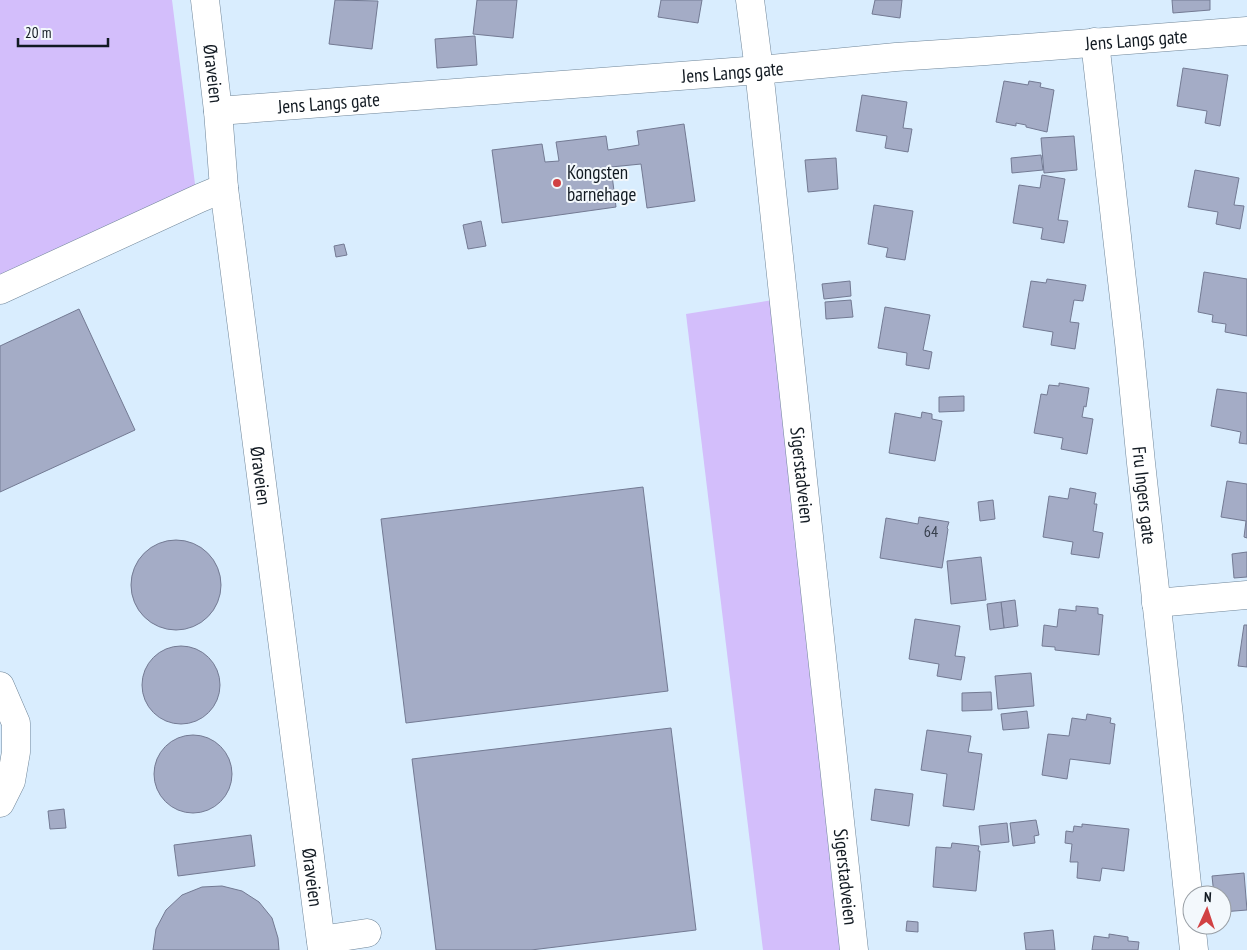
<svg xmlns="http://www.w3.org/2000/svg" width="1247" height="950" viewBox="0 0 1247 950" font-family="'PT Sans Narrow',sans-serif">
  <rect width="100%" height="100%" fill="#d9edfe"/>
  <g fill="#d3befb">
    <path d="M0,0H172L197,200L0,291Z"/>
    <path d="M773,300L845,950H763L686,314Z"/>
  </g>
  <g fill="#a4acc6" stroke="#737a93">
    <path d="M335,0L378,1L372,49L329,44Z"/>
    <path d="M477,0H517L513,38L473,34Z"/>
    <path d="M661,0H702L698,23L658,17Z"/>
    <path d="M875,0H902L900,18L872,14Z"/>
    <path d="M1172,0H1210V10L1173,13Z"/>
    <path d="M475,36L477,65L437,68L435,39Z"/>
    <path d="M1183,68L1228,75L1220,126L1205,123L1207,111L1177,106Z"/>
    <path d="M1004,81L1028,85L1029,81L1041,83L1040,87L1054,90L1047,132L1026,127V125L1016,123V126L996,122Z"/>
    <path d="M862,95L907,102L903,128L912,129L908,152L885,148L887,136L856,131Z"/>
    <path d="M684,124L695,201L647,208L641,164L611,167L616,207L502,223L492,150L542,144L545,162L559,161L556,142L606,136L608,150L639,145L637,131Z"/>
    <path d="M1074,136L1077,170L1044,173L1041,138Z"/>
    <path d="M1041,155L1043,170L1012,173L1011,158Z"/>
    <path d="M836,158L838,189L808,192L805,160Z"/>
    <path d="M1195,170L1239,178L1234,205L1244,206L1240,229L1216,224L1218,212L1188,207Z"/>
    <path d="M1042,175L1065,179L1058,220L1068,221L1064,243L1041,239L1043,228L1013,223L1019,185L1040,188Z"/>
    <path d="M874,205L913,211L905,260L886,257L888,248L868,244Z"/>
    <path d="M481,221L486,246L468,249L463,225Z"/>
    <path d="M344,244L347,255L336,257L334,246Z"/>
    <path d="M1204,272L1247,279V336L1225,332L1226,324L1212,322L1213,315L1198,312Z"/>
    <path d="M1047,279L1086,285L1083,301L1074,300L1070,322L1079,323L1075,349L1051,345L1053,332L1023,327L1031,281L1046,283Z"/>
    <path d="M850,281L851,296L824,299L822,284Z"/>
    <path d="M851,300L853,317L826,319L825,302Z"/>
    <path d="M885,307L930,315L923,350L932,352L929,369L906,365L907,353L878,348Z"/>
    <path d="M79,309L135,430L0,492V346Z"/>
    <path d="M1059,383L1089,388L1086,407L1084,406L1082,417L1093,419L1087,454L1061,449L1063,438L1034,433L1041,394L1047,395L1049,385L1059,386Z"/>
    <path d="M1217,389L1247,393V444L1239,443L1241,432L1211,426Z"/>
    <path d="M964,396V411L939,412V397Z"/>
    <path d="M922,412L932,414V419L942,421L935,461L889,453L895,413L921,418Z"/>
    <path d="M1227,481L1247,484V538L1244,537L1246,521L1221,517Z"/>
    <path d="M643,487L668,691L406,723L381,519Z"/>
    <path d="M1070,488L1096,493L1094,504H1097L1093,531L1103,533L1099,558L1071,554L1073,542L1043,537L1049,496L1068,499Z"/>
    <path d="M993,500L995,519L980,521L978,502Z"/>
    <path d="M919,517L949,522L947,528L948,529L942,568L880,558L886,518L918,524Z"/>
    <circle cx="176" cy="585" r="45"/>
    <path d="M1247,552V577L1234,578L1232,554Z"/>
    <path d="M981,557L986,600L951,604L947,561Z"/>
    <path d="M1015,600L1018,626L1004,628L1001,602Z"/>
    <path d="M1001,602L1004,628L990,630L987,604Z"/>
    <path d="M1076,606L1098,608V614L1103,615L1099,655L1055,650V647L1042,646L1044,625L1057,627L1059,609L1076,611Z"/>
    <path d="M915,619L960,626L955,656L965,657L961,680L937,676L939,664L909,659Z"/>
    <path d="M1244,625H1247V667L1238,666Z"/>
    <circle cx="181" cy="685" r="39"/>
    <path d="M1031,673L1034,706L998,709L995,676Z"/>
    <path d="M991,692L992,710L962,711V693Z"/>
    <path d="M1027,711L1029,728L1003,730L1001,714Z"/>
    <path d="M1087,714L1111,718L1110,723L1115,724L1110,764L1070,759L1067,779L1042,775L1048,734L1069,736L1072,718L1086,720Z"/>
    <path d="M671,728L696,930L531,950H436L412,759Z"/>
    <path d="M927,730L971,736L968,752L982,754L974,810L943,806L947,774L921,770Z"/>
    <circle cx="193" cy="774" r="39"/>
    <path d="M875,789L913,794L909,826L871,820Z"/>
    <path d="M64,809L66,828L50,829L48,811Z"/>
    <path d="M1036,820L1039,835L1034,836L1035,843L1013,846L1010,823Z"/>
    <path d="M1007,823L1009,842L981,845L979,826Z"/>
    <path d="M1082,824L1129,829L1124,871L1102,868L1100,881L1077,878L1078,862H1070L1072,844L1065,843L1066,831L1073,832L1074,826L1082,827Z"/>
    <path d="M251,835L255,866L178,876L174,845Z"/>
    <path d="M952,843L979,846L978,851H980L976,891L933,887L936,847L951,848Z"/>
    <path d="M1244,873L1247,910L1222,912V895H1214L1212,876Z"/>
    <path d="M222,886L242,891L259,902L272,918L278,938L279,950H153L156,929L166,910L182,895L202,887Z"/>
    <path d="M907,921L918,922V932L906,931Z"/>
    <path d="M1053,930L1055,950H1026L1024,933Z"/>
    <path d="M1109,934L1128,937V941L1139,942L1138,950H1092L1094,936L1109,938Z"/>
  </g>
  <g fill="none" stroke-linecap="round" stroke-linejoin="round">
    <defs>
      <g id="minor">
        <path id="s1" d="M205,0L218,111L224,188L322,950"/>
        <path id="s2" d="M750,0L759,70L811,555L854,950"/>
        <path id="s3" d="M1095,42L1129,342L1141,463L1170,725L1194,950"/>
        <path id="s4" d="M218,111L759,70L896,57L986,51L1247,31"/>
        <path d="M0,290L200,198L224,188"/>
        <path d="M1156,603L1247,595"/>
        <path d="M0,686L16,723V752L11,781L0,803"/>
        <path d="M321,940L367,933"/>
      </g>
    </defs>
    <use href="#minor" stroke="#708699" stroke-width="29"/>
    <use href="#minor" stroke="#fff" stroke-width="28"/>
  </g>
  <circle fill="#d14143" stroke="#f3f8fc" stroke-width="2" cx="557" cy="183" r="5"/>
  <g text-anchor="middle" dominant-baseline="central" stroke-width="4" stroke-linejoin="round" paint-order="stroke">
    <g font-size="16" fill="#363e4b">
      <text x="931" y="531">64</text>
    </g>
    <g font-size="19" fill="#121a22" stroke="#f3f8fc">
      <text stroke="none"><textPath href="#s4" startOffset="921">Jens Langs gate</textPath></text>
      <text stroke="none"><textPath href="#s4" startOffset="516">Jens Langs gate</textPath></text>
      <text stroke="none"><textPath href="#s1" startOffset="74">Øraveien</textPath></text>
      <text stroke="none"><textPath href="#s4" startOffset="111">Jens Langs gate</textPath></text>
      <text stroke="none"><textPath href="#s1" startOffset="479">Øraveien</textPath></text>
      <text stroke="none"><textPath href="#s2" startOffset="478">Sigerstadveien</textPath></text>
      <text stroke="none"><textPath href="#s3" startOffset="456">Fru Ingers gate</textPath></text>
      <text stroke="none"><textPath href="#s1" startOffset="884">Øraveien</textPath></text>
      <text stroke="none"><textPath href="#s2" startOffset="882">Sigerstadveien</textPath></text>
    </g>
    <g font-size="19" fill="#121a22" stroke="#f3f8fc" text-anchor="start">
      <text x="567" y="172">Kongsten<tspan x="567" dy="22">barnehage</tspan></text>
    </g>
  </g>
  <g transform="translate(1207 910) rotate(3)"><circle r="24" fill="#f3f8fc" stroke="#999fa5"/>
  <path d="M0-4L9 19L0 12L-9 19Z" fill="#d14143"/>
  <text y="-8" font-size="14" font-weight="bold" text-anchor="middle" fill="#121a22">N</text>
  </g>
  <path d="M18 38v8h90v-8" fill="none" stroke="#121a22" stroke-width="2.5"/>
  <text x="25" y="38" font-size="15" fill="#121a22" stroke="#f3f8fc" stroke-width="4" paint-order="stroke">20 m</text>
</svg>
